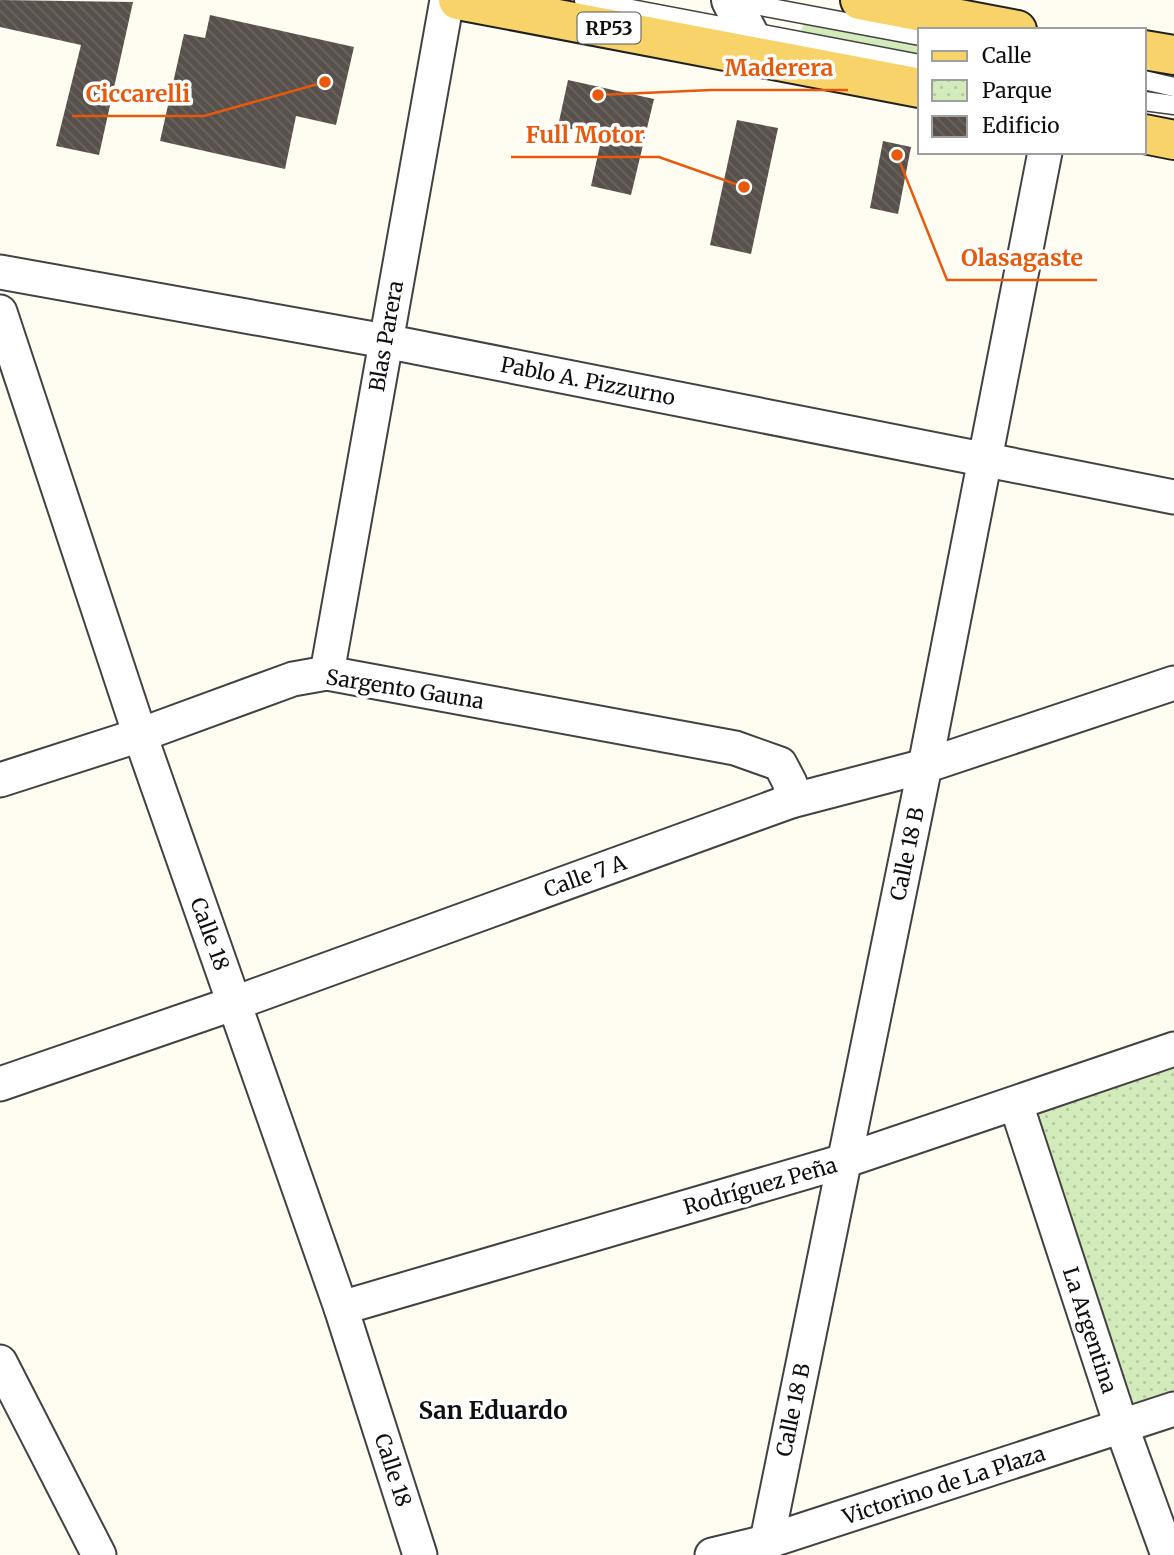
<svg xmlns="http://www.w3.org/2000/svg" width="1174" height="1555" viewBox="0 0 1174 1555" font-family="Merriweather,serif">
  <defs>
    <pattern id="park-dots" width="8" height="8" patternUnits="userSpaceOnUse" patternTransform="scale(1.75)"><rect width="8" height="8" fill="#d3eaba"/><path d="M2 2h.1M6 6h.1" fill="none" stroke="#b4c89f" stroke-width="1.8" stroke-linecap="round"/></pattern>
    <pattern id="building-back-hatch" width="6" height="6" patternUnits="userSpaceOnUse" patternTransform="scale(1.75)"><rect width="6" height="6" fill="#58504b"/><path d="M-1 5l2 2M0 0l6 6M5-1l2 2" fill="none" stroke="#6b6561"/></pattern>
  </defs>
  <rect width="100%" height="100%" fill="#fffcf1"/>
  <path fill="#d3eaba" d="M804,20L920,44V55L801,32Z"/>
  <path fill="url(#park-dots)" d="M1174,1060V1395L1126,1413L1030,1109Z"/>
  <g fill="url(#building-back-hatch)">
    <path d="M0,0L133,2L99,155L56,146L81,45L0,27Z"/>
    <path d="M210,15L354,47L336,125L296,116L285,169L160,141L184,34L205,38Z"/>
    <path d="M568,80L654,99L631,195L591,186L602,136L558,126Z"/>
    <path d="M737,120L778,128L751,254L710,245Z"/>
    <path d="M883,141L911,147L898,214L870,208Z"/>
  </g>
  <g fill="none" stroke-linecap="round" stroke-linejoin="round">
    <defs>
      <g id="service">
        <path d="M584,0L920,64"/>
        <path d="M734,1L920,36"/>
        <path d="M1144,80L1174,87"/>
        <path d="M1144,101L1174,105"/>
      </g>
      <g id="minor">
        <path d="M0,272L385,341L1174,497"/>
        <path d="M0,312L140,735L341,1308L420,1555"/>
        <path d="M327,673L447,0"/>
        <path d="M0,780L140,735L293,679L327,673L735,748L780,764L790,783L791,801"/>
        <path d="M0,1084L235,1003L791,801L925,766L1174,683"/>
        <path d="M1016,1104L1122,1428L1168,1555"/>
        <path d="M341,1308L844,1161L1174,1049"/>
        <path d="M0,1362L99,1555"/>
        <path d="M712,1555L766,1542L1174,1409"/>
        <path d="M764,1555L925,766L1045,152"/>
      </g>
      <path id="tertiary" d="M731,0L760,56"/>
      <g id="primary">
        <path d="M458,0L920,88"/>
        <path d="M860,0L1017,30"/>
        <path d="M1144,50L1174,55"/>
        <path d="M1144,134L1174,140"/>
      </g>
    </defs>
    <use href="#service" stroke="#424242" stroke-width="21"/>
    <use href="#minor" stroke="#424242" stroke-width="37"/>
    <use href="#tertiary" stroke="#424242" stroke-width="42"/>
    <use href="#primary" stroke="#202020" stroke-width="42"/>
    <use href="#service" stroke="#fff" stroke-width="18"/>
    <use href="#minor" stroke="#fff" stroke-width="33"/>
    <use href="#tertiary" stroke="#fff" stroke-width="38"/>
    <use href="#primary" stroke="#f7d369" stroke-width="38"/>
  </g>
  <g text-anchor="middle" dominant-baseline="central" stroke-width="7" stroke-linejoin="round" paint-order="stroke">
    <rect fill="#fff" stroke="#575757" stroke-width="2" x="577.5" y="12.5" width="63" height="31" rx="5"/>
    <g font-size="19" font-weight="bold" fill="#0f0f0f">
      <text x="609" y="28">RP53</text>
    </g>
    <g font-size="21" fill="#0f0f0f" stroke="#fff">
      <text transform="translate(386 336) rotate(-80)">Blas Parera</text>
      <text transform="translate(588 381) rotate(11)">Pablo A. Pizzurno</text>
      <text transform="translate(405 689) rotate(9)">Sargento Gauna</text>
      <text transform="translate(907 854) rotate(-78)">Calle 18 B</text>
      <text transform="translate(585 876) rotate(-20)">Calle 7 A</text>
      <text transform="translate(210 934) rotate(70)">Calle 18</text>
      <text transform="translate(760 1186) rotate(-16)">Rodríguez Peña</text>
      <text transform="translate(1090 1330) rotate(72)">La Argentina</text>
      <text transform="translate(793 1410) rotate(-78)">Calle 18 B</text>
      <text transform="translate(393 1470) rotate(72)">Calle 18</text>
      <text transform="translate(944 1485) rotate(-18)">Victorino de La Plaza</text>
    </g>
    <g font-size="24" font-weight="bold" fill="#0f0f0f" stroke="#fff">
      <text x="493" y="1410">San Eduardo</text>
    </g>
  </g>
  <path fill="none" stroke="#e8590c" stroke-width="2.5" d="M598 95L711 90H848M325 82L204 116H72M744 187L659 157H511M897 155L947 280H1097"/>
  <g fill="#e8590c" stroke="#fff" stroke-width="2.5">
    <circle cx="598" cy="95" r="7"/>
    <circle cx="325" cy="82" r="7"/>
    <circle cx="744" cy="187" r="7"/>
    <circle cx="897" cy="155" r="7"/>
  </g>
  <g font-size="23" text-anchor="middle" font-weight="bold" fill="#e8590c" stroke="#fff" stroke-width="7" stroke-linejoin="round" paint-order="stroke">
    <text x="779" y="76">Maderera</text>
    <text x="138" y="102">Ciccarelli</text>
    <text x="585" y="143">Full Motor</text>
    <text x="1022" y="266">Olasagaste</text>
  </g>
  <rect x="918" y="28" width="228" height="126" fill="#ffffff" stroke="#9f9f9f" stroke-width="2"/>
  <rect x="932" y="51" width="35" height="10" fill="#f7d369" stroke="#9f9f9f" stroke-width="2"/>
  <text x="982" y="63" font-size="21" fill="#0f0f0f">Calle</text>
  <rect x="932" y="80" width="35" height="21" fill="url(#park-dots)" stroke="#9f9f9f" stroke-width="2"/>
  <text x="982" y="98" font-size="21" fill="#0f0f0f">Parque</text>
  <rect x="932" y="116" width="35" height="21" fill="url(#building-back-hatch)" stroke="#9f9f9f" stroke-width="2"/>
  <text x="982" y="133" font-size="21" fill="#0f0f0f">Edificio</text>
</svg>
